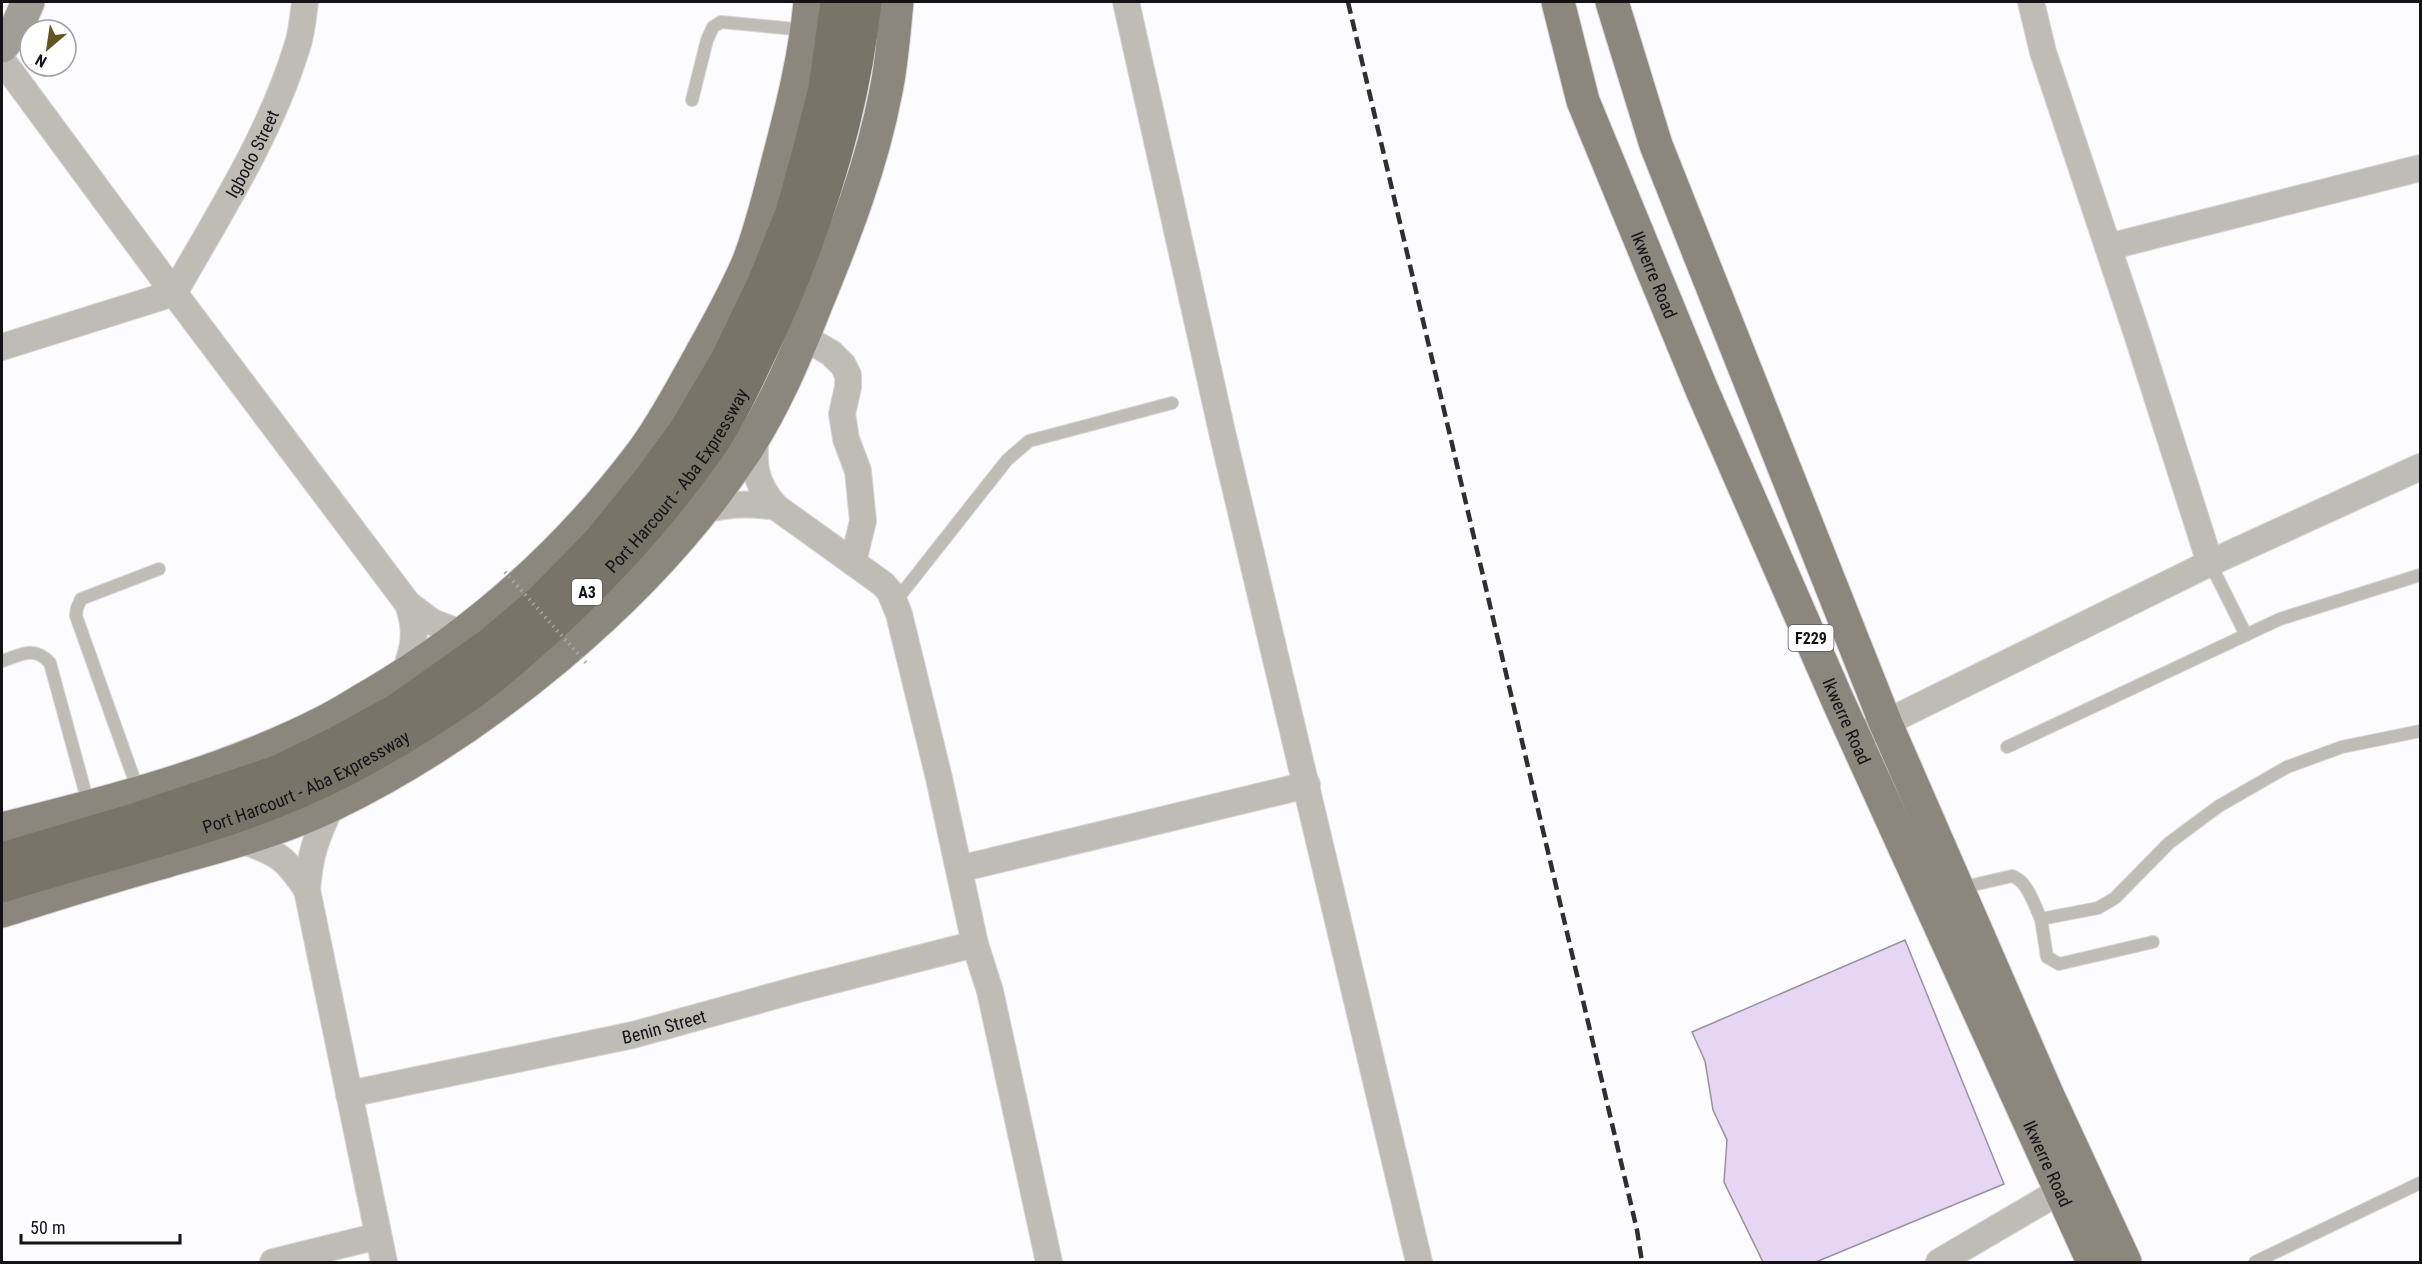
<svg xmlns="http://www.w3.org/2000/svg" width="2422" height="1264" viewBox="0 0 2422 1264" font-family="'Roboto Condensed',sans-serif">
  <rect width="100%" height="100%" fill="#fcfbfe"/>
  <path fill="#e6d6f4" stroke="#98929e" stroke-width="1.5" d="M1905,940L2004,1184L1816,1262H1763L1724,1182L1727,1140L1713,1110L1705,1061L1692,1032Z"/>
  <g fill="none" stroke-linecap="round" stroke-linejoin="round">
    <defs>
      <g id="lane">
        <path d="M692,100L707,40L713,27L721,22L806,30"/>
        <path d="M2210,563L2246,635"/>
        <path d="M895,602L1007,460L1029,441L1172,403"/>
        <path d="M2,661C21,655 34,645 50,663L89,806"/>
        <path d="M2007,747L2280,619L2420,575"/>
        <path d="M138,790L76,616L77,608L81,599L159,569"/>
        <path d="M1960,888L2012,876C2028,881 2034,905 2041,919L2098,908L2115,898L2169,843L2219,806L2287,767L2342,747L2420,731"/>
        <path d="M2041,919L2047,957L2059,964L2153,942"/>
        <path d="M2255,1262L2420,1183"/>
      </g>
      <g id="street">
        <path d="M1126,2L1223,436L1419,1262"/>
        <path d="M2031,2L2043,52L2137,334L2210,563"/>
        <path d="M2,60L174,293L408,604L432,622L464,634"/>
        <path d="M2108,247L2420,168"/>
        <path d="M803,337L831,353L843,365L848,375V387L842,414L846,439L858,471L863,521L853,562"/>
        <path id="s1" d="M2,347L174,293C219,214 270,135 297,47C302,33 303,16 305,2"/>
        <path d="M756,433C753,464 754,483 776,507L883,584L890,592L899,614L939,778L975,944L990,991L1049,1262"/>
        <path d="M702,511C727,503 750,503 776,507"/>
        <path d="M404,675C414,647 418,633 408,604"/>
        <path d="M1869,731L2210,563L2420,467"/>
        <path d="M332,805C316,837 310,854 307,890L384,1262"/>
        <path d="M241,840C278,853 286,858 307,890"/>
        <path d="M959,869L1307,785"/>
        <path id="s2" d="M349,1094L633,1035L799,989L975,944"/>
        <path d="M273,1262L378,1236"/>
        <path d="M1939,1262L2060,1191"/>
      </g>
      <path id="secondary" d="M2,46L17,27L28,2"/>
      <g id="primary">
        <path id="s3" d="M1558,2L1583,101L1702,390L1838,701L2093,1262"/>
        <path d="M1612,2L1656,145L1886,724L2048,1096L2125,1262"/>
        <path d="M2,829C111,802 221,774 322,723C339,715 355,704 371,695C476,633 567,552 641,454C663,425 681,390 699,358C716,327 734,296 748,263C761,230 769,196 778,161C792,108 805,56 810,2"/>
        <path d="M2,911C57,894 111,876 167,861C222,845 278,831 330,806C483,732 648,598 742,456C773,410 795,358 815,307C844,237 872,165 886,91C892,62 894,31 897,2"/>
      </g>
      <g id="highway">
        <path d="M2,859L137,819L277,772L337,743L397,710L489,645L541,601L599,542L650,479L685,431L728,358L764,283L792,213L809,151L825,89L837,2"/>
        <path id="s4" d="M2,886C118,849 239,826 349,768C391,745 435,719 474,691C501,672 526,648 551,626C609,572 664,512 710,446C731,415 747,380 763,346C814,237 852,121 865,2"/>
      </g>
    </defs>
    <use href="#lane" stroke="#d7d6d9" stroke-width="14"/>
    <use href="#street" stroke="#d7d6d9" stroke-width="28"/>
    <use href="#secondary" stroke="#d7d6d9" stroke-width="35"/>
    <use href="#primary" stroke="#d7d6d9" stroke-width="35"/>
    <use href="#highway" stroke="#d7d6d9" stroke-width="35"/>
    <use href="#lane" stroke="#bfbcb6" stroke-width="12"/>
    <use href="#street" stroke="#bfbcb6" stroke-width="26"/>
    <use href="#secondary" stroke="#a19e95" stroke-width="33"/>
    <use href="#primary" stroke="#8c877c" stroke-width="33"/>
    <use href="#highway" stroke="#797468" stroke-width="33"/>
    <path stroke="#2f2f33" stroke-width="4.5" stroke-dasharray="12 6" stroke-linecap="butt" d="M1348,2L1637,1230L1642,1262"/>
    <path stroke="#a5a5a9" stroke-width="4" stroke-dasharray="1.5 4.5" stroke-linecap="butt" d="M505,572L587,664"/>
  </g>
  <g text-anchor="middle" dominant-baseline="central" stroke-width="4.5" stroke-linejoin="round" paint-order="stroke">
    <g fill="#fff" stroke="#59595d" stroke-width="1.5">
      <rect x="572" y="579" width="30" height="26" rx="4.5"/>
      <rect x="1788.5" y="625" width="45" height="26" rx="4.5"/>
    </g>
    <g font-size="16" font-weight="bold" fill="#121217">
      <text x="587" y="592">A3</text>
      <text x="1811" y="638">F229</text>
    </g>
    <g font-size="18" fill="#121217" stroke="#fff">
      <text stroke="none"><textPath href="#s1" startOffset="340">Igbodo Street</textPath></text>
      <text stroke="none"><textPath href="#s3" startOffset="290">Ikwerre Road</textPath></text>
      <text stroke="none"><textPath href="#s4" startOffset="808">Port Harcourt - Aba Expressway</textPath></text>
      <text stroke="none"><textPath href="#s3" startOffset="776">Ikwerre Road</textPath></text>
      <text stroke="none"><textPath href="#s4" startOffset="322">Port Harcourt - Aba Expressway</textPath></text>
      <text stroke="none"><textPath href="#s2" startOffset="322">Benin Street</textPath></text>
      <text stroke="none"><textPath href="#s3" startOffset="1262">Ikwerre Road</textPath></text>
    </g>
  </g>
  <rect width="2422" height="1264" fill="none" stroke="#121217" stroke-width="6"/>
  <g transform="translate(48 48) rotate(209)"><circle r="28" fill="#ffffff" stroke="#a0a0a2" stroke-width="1.5"/>
  <path d="M0-4.5L10 22L0 15L-10 22Z" fill="#635521"/>
  <text y="-9" font-size="16" font-weight="bold" text-anchor="middle" fill="#121217">N</text>
  </g>
  <path d="M21 1234v9h159v-9" fill="none" stroke="#121217" stroke-width="3"/>
  <text x="30" y="1234" font-size="18" fill="#121217" stroke="#ffffff" stroke-width="4.5" paint-order="stroke">50 m</text>
</svg>
